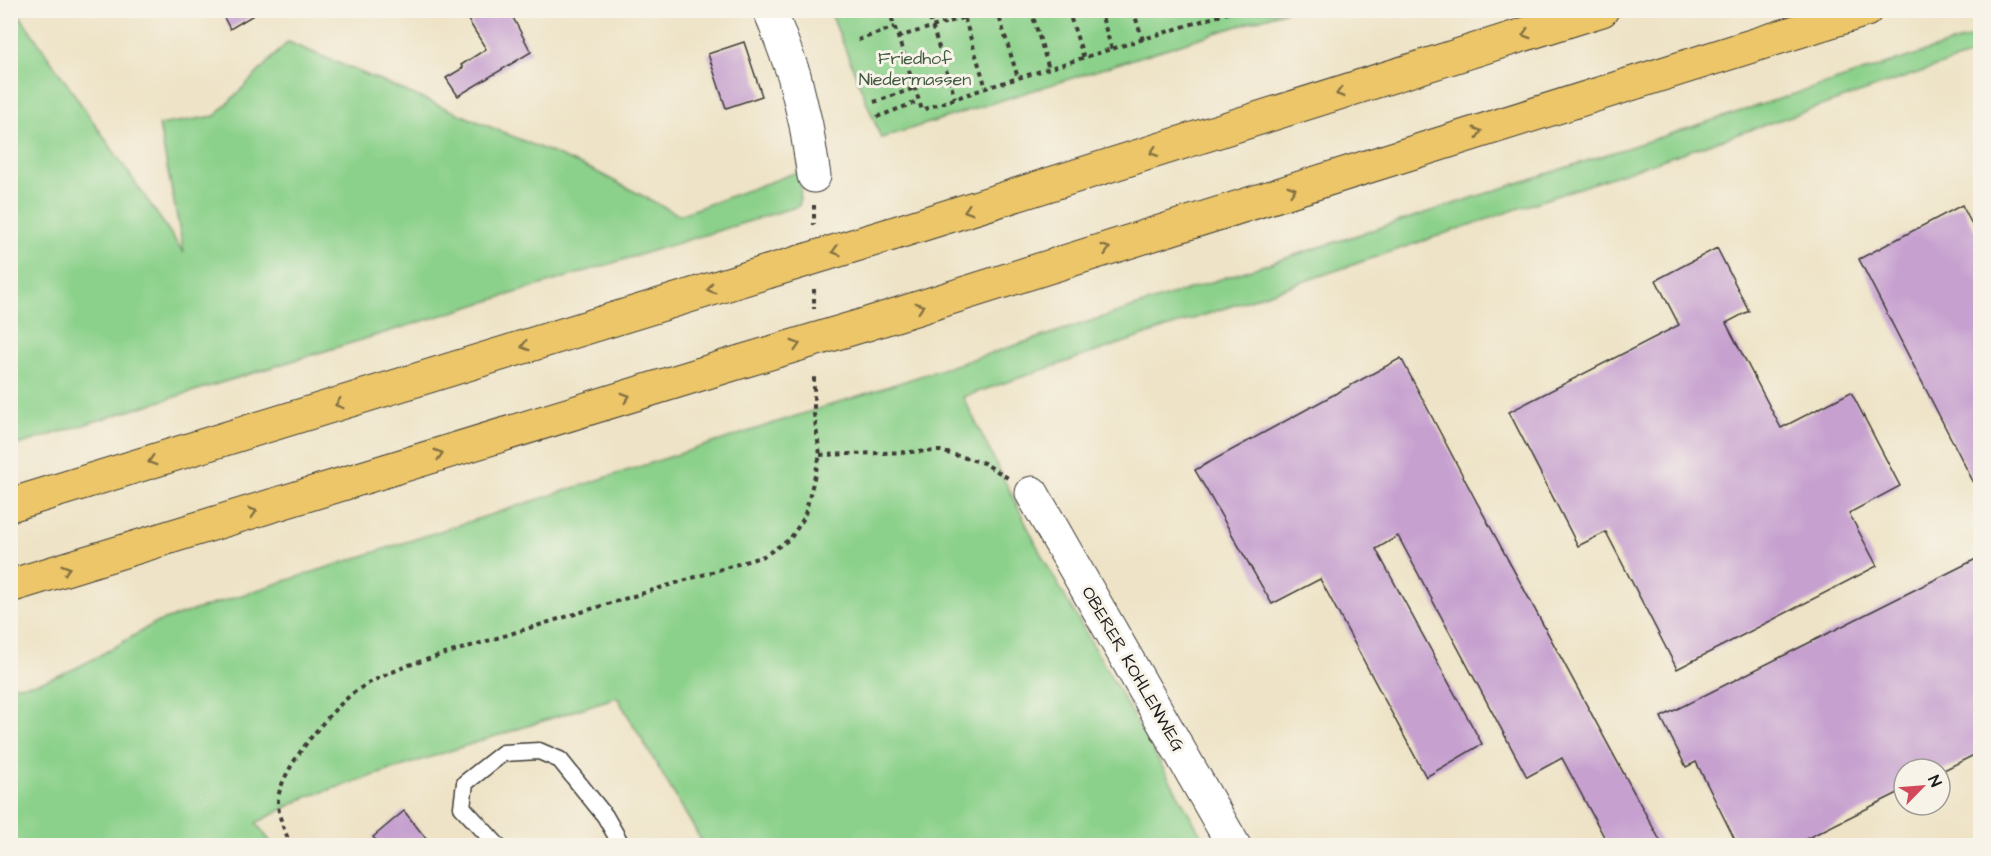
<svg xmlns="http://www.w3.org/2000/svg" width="1991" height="856" viewBox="0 0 1991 856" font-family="'Architects Daughter',sans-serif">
  <rect width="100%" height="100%" fill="#f7f3e8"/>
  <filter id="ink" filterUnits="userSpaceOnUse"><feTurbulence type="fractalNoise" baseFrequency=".0167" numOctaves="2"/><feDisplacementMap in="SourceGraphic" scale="12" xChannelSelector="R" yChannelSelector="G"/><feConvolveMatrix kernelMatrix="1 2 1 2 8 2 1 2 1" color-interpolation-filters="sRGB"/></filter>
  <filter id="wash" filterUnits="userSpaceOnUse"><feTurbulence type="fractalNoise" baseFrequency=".008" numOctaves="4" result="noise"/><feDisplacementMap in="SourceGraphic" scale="24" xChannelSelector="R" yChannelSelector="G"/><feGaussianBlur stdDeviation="1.35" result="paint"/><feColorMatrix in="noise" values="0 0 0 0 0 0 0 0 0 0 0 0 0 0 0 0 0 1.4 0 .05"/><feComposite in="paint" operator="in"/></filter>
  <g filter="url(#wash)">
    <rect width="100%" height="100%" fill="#eee3c6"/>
    <g fill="#8cd18b" stroke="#547654" stroke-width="1.5">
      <path d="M830,11H1286L881,138Z"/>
      <path d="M18,13L184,253L159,125L215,116L288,42L595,171L679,215L803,170L799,206L11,447V15Z"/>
      <path d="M1980,34V52L963,397L1043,558L1207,845H704L617,697L304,798L256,823L273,845H11V685C51,690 120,643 155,623Z"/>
    </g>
    <g id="blocks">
      <g fill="#c6a0cf">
        <path d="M220,10H262L230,29Z"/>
        <path d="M462,10H509L531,52L458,96L446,78L463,68L461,65L486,49Z"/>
        <path d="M744,42L762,96L726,108L708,54Z"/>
        <path d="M1962,205L1980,240V495L1859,259Z"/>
        <path d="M1717,248L1749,311L1726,323L1781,428L1851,392L1900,486L1849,513L1877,566L1677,669L1606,532L1578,546L1509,412L1679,325L1656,280Z"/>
        <path d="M1401,358L1474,497L1663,846H1609L1562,758L1527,777L1398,536L1376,549L1482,744L1426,777L1320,579L1272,604L1195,470Z"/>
        <path d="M1980,557V752L1940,772V769H1904V790L1792,846H1738L1696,762L1686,767L1661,717Z"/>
        <path d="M404,811L432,846H381L373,837Z"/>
      </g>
    </g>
  </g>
  <g filter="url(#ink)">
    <use href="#blocks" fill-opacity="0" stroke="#3c3a36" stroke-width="1.5"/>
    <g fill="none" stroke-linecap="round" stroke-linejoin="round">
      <defs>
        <path id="lane" d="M498,846L462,807L465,783L503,753L539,751L560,760L605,816L622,846"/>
        <g id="street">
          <path d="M770,10L794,75L806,125L814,176"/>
          <path d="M1032,493L1234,846"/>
        </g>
        <g id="highway">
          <path d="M892,234L1602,10"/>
          <path d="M864,325L1866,10"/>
          <path d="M10,505L767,272"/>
          <path d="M10,586L740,362"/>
        </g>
      </defs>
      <use href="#lane" stroke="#3c3a36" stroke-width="19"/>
      <use href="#street" stroke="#3c3a36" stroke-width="35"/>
      <use href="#highway" stroke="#3c3a36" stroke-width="35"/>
      <g stroke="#3c3a36" stroke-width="4" stroke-dasharray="4.5 4.5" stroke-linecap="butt">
        <path d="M889,10L922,110L986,88L1237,10"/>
        <path d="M927,10L955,98"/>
        <path d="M962,10L986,88"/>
        <path d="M997,10L1018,78"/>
        <path d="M1031,10L1049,69"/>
        <path d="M1068,10L1084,58"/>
        <path d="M1100,10L1112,50"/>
        <path d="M1133,10L1143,40"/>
        <path d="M841,11V10"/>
        <path d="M898,37L989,10"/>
        <path d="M858,40L895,27"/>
        <path d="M874,102L915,88"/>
        <path d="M877,117L919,101"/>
        <path d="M814,205V225"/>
        <path d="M814,289V309"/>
        <path d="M820,455L940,451L984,463L1008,478"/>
        <path d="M291,846C285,832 278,816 278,802C277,772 335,704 359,689C374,679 393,672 409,665L764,556L790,539L804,518L820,455L814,414V373"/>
      </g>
      <use href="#lane" stroke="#fff" stroke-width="16"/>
      <use href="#street" stroke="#fff" stroke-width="33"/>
      <use href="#highway" stroke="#ecc669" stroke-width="33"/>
      <defs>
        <g id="highway-bridge">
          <path d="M767,272L892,234"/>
          <path d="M740,362L864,325"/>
        </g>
      </defs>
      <use href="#highway-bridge" stroke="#3c3a36" stroke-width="35" stroke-linecap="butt"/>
      <use href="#highway-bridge" stroke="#ecc669" stroke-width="33"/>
    </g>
    <defs><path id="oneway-chevron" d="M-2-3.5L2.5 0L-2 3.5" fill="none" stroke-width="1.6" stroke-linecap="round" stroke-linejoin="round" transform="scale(1.5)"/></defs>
    <g stroke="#847142">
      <use href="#oneway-chevron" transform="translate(1526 34) rotate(163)"/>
      <use href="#oneway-chevron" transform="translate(1340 93) rotate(163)"/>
      <use href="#oneway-chevron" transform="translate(1478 132) rotate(-17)"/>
      <use href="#oneway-chevron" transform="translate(1154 152) rotate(163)"/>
      <use href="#oneway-chevron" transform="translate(1292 190) rotate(-17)"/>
      <use href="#oneway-chevron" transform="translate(968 210) rotate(163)"/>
      <use href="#oneway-chevron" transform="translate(1106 249) rotate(-17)"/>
      <use href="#oneway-chevron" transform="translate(836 251) rotate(163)"/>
      <use href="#oneway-chevron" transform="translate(711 289) rotate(163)"/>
      <use href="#oneway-chevron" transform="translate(920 307) rotate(-17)"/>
      <use href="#oneway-chevron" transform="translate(796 345) rotate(-17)"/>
      <use href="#oneway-chevron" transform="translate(525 346) rotate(163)"/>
      <use href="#oneway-chevron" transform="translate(626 397) rotate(-17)"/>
      <use href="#oneway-chevron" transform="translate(339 404) rotate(163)"/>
      <use href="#oneway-chevron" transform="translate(439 454) rotate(-17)"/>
      <use href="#oneway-chevron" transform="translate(152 461) rotate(163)"/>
      <use href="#oneway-chevron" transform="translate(253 512) rotate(-17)"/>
      <use href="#oneway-chevron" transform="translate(66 569) rotate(-17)"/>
    </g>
  </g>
  <g text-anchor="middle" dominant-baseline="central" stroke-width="6" stroke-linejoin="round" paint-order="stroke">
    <g font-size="18" fill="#435b43" stroke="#f7f3e8">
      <text x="915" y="58">Friedhof<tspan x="915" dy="21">Niedermassen</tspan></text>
    </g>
    <g font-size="18" fill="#1c1c1c" stroke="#f7f3e8">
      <text transform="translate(1133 669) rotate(60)">OBERER KOHLENWEG</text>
    </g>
  </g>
  <rect width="1991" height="856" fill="none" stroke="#f7f3e8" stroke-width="36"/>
  <g transform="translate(1922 787) rotate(65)"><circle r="28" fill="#f7f3e8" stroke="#9f9d96" stroke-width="1.5"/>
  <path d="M0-4.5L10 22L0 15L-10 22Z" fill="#d1495b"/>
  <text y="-9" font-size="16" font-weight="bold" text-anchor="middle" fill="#1c1c1c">N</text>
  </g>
</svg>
